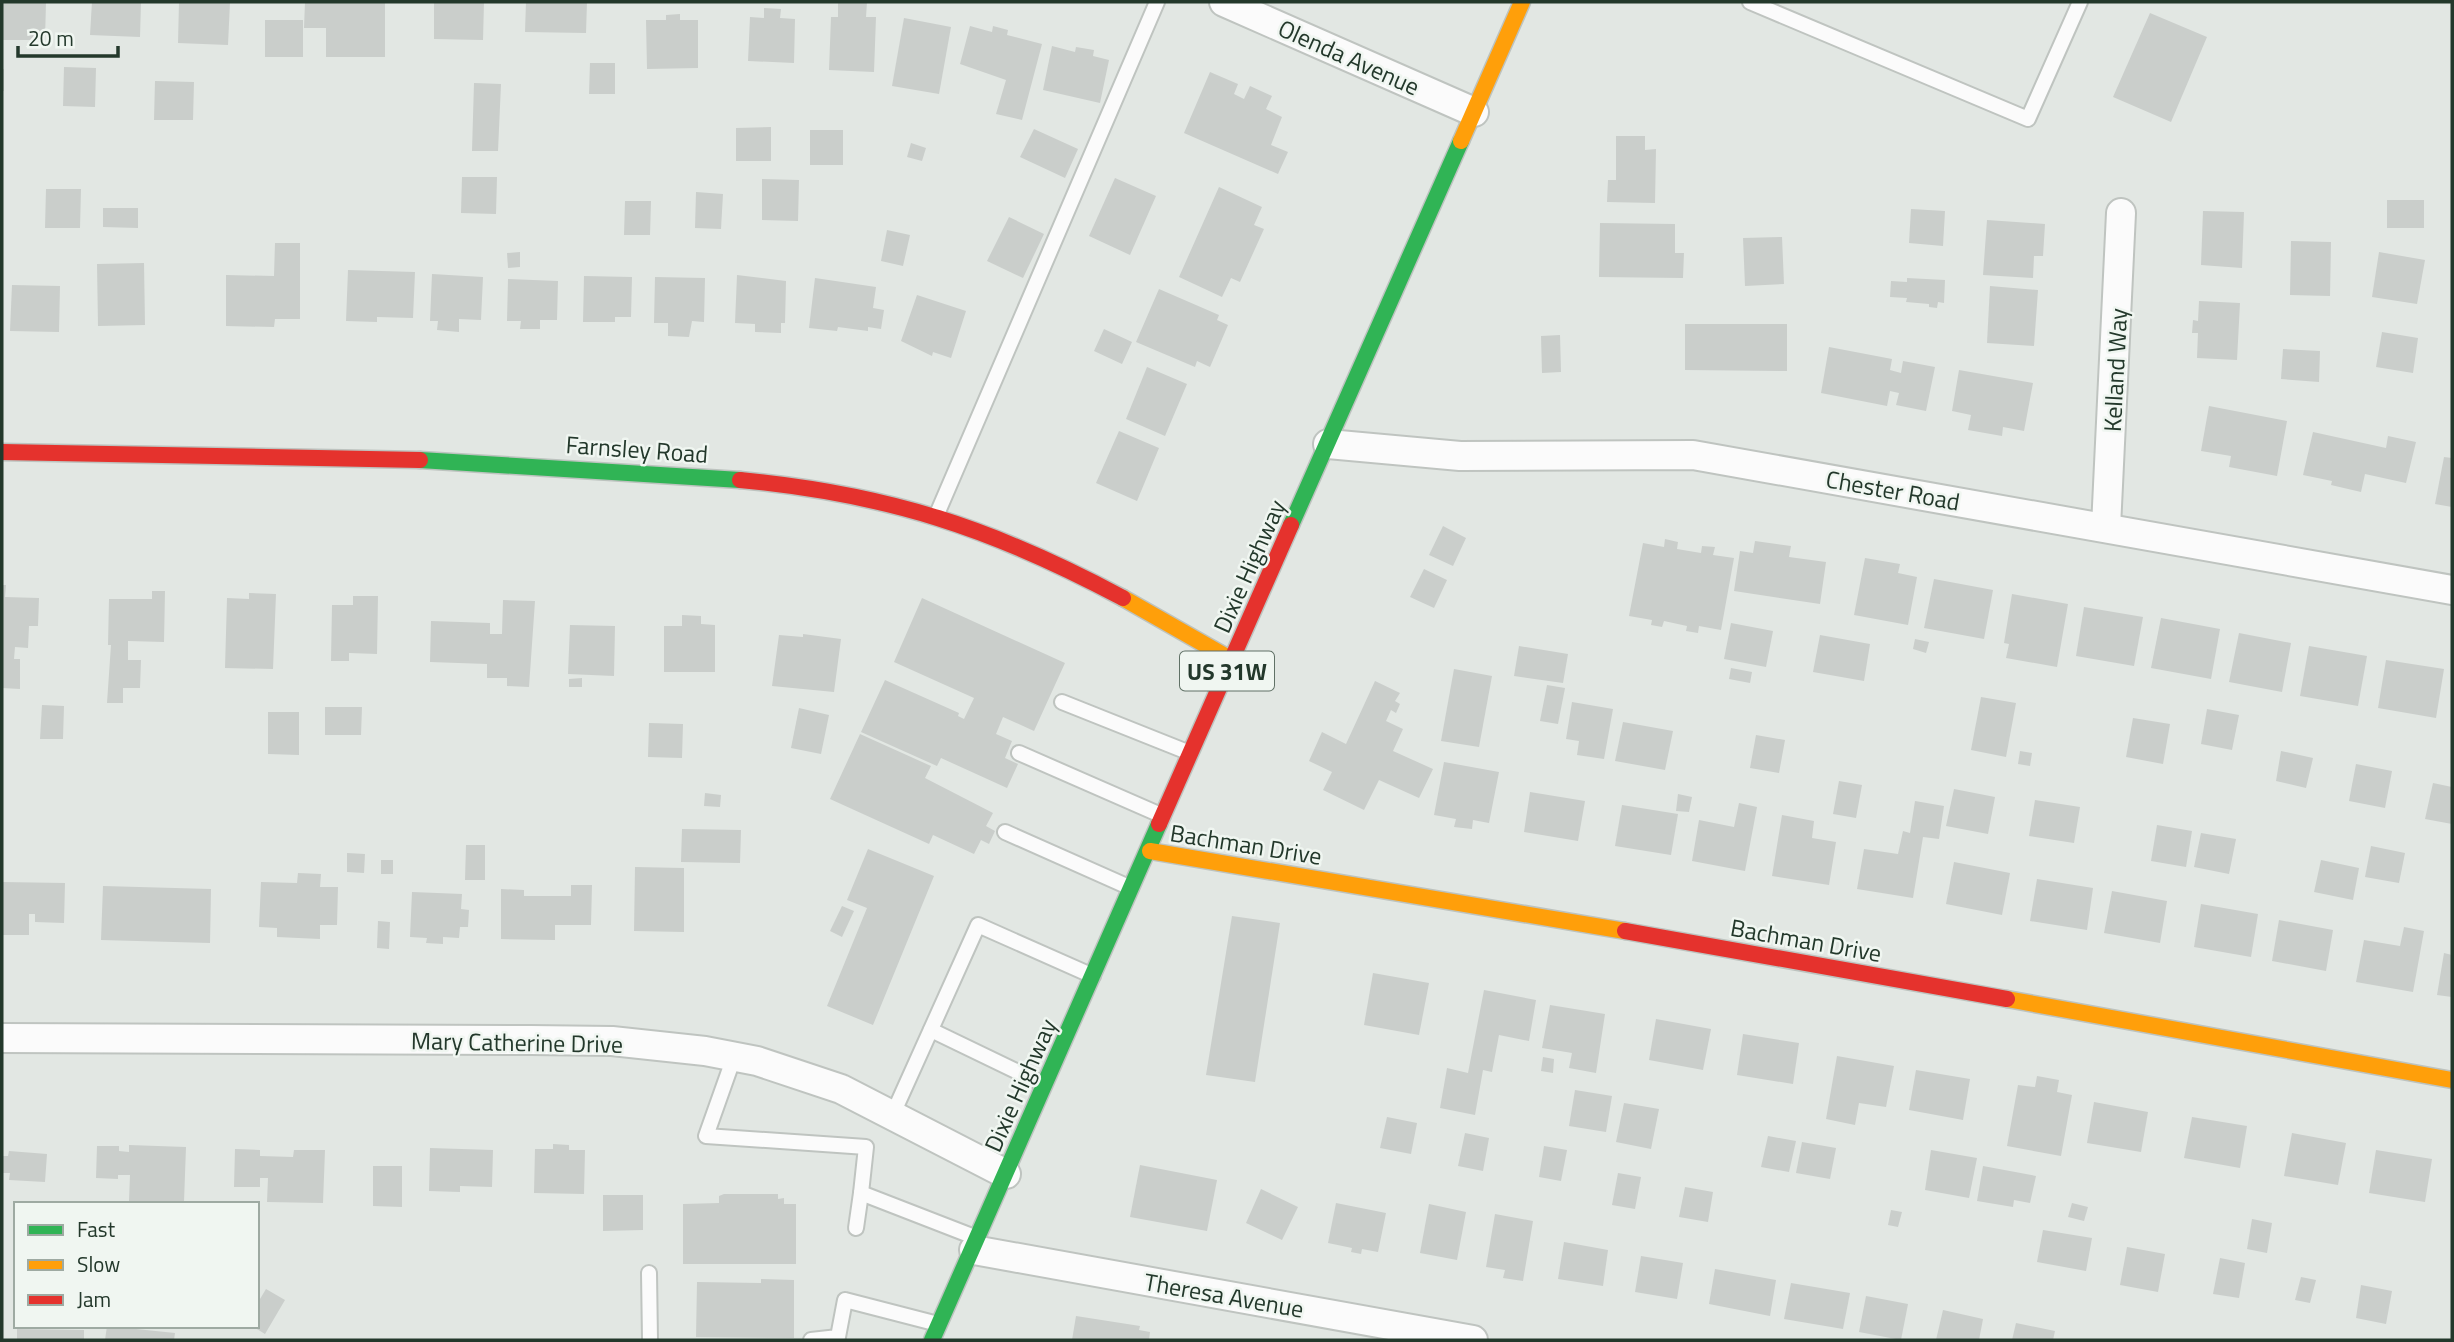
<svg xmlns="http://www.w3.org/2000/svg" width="2454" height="1342" viewBox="0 0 2454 1342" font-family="'Titillium Web',sans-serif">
  <rect width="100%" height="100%" fill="#e2e7e3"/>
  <g fill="#cacecb">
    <path d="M2,2H46L45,40H2Z"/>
    <path d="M92,2H141L140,37L90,35Z"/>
    <path d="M179,2H230L228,45L178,43Z"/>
    <path d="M305,2H385V57H326V28H304Z"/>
    <path d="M434,2H484L483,40L434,39Z"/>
    <path d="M526,2H587L586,33L525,32Z"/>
    <path d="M838,2H867L866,17H876L874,72L829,70L831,17H838Z"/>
    <path d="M764,8L781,9L780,18L795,19L794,63L748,61L750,17L764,18Z"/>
    <path d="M2150,13L2207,37L2171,122L2113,97Z"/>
    <path d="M680,14V20H698V68L647,69L646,20H666V15Z"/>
    <path d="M904,18L951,27L939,94L892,86Z"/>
    <rect x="265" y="20" width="38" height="37"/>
    <path d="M970,26L992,32L993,26L1008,30L1007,35L1042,44L1022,120L996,114L1006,80L960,64Z"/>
    <path d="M1052,46L1075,52L1076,47L1094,50L1093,56L1109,60L1100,103L1043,90Z"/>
    <path d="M590,63H615V94H589Z"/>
    <path d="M64,67L96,68L95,107L63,106Z"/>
    <rect x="2" y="69" width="2" height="22"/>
    <path d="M1210,72L1238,84L1234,94L1244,99L1250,86L1272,96L1266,109L1282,117L1271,145L1288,152L1278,174L1184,133Z"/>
    <path d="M155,81L194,82L193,120H154Z"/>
    <path d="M474,83L501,84L498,151H472Z"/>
    <path d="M771,127V161H736V128Z"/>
    <path d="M1034,129L1078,149L1065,178L1020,157Z"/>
    <rect x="810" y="130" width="33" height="35"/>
    <path d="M1616,136H1645V150L1656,149L1655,203L1607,202L1608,180H1616Z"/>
    <path d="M911,143L926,148L922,161L907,157Z"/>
    <path d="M462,177H497L496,214L461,213Z"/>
    <path d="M1115,178L1156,196L1130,255L1089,236Z"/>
    <path d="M762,179L799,180L798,221L762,220Z"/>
    <path d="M1219,187L1262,207L1254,225L1264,229L1240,282L1231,278L1222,297L1179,277Z"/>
    <path d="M46,189H81L80,228H45Z"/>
    <path d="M696,192L723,194L721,229L695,228Z"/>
    <rect x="2387" y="200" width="37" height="28"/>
    <path d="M625,201H651L650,235H624Z"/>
    <path d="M103,208H138V228L103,227Z"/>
    <path d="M1911,209L1945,211L1943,246L1909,243Z"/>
    <path d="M2203,211L2244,212L2242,268L2201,265Z"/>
    <path d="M1009,217L1044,234L1023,278L987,261Z"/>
    <path d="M1987,220L2045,224L2043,256H2034L2033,278L1983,275Z"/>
    <path d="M1600,223L1675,224V253H1684L1683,278L1599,277Z"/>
    <path d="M887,230L910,235L903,266L881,261Z"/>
    <path d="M1782,237L1784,284L1745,286L1743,238Z"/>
    <path d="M2291,241L2331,242L2330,296L2290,295Z"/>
    <path d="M275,243H300V319H275L274,327L226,326V275L274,276Z"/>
    <path d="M520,252V267L508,268L507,253Z"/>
    <path d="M2379,252L2425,260L2417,304L2372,297Z"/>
    <path d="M144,263L145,325L98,326L97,264Z"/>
    <path d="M348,270L415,272L413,318L377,317V322L346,321Z"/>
    <path d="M432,274L483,277L481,320L459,319V332L437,330L438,321H430Z"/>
    <path d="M737,275L786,281L785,323H781V333L755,332V324L735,323Z"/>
    <path d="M584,276L632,277L631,317H615V322H583Z"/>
    <path d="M655,277L705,278L704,322L692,321L689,337L668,336V323H654Z"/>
    <path d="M815,278L876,287L873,308L884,310L881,329L868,327V331L838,327L837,331L809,328Z"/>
    <path d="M1907,278L1945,280L1944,303L1938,302L1937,308L1929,307V304L1906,302L1907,298L1890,297L1891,281L1907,282Z"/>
    <path d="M508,279L558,281L557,320H540V329H520L521,321H507Z"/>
    <path d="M12,285L60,286L59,332L10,331Z"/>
    <path d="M1990,286L2038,290L2034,346L1987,343Z"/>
    <path d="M1159,289L1219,315L1217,320L1228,325L1210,367L1197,361L1195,367L1136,342Z"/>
    <path d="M917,295L966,311L951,358L933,352L932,356L901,341Z"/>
    <path d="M2199,301L2240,303L2237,360L2197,358L2198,333H2192L2193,320L2198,321Z"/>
    <path d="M1685,324H1787V371L1685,370Z"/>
    <path d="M1104,329L1132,342L1122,364L1094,351Z"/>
    <path d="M2382,332L2418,338L2413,373L2376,367Z"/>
    <path d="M1560,335L1561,372L1542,373L1541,336Z"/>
    <path d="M1829,347L1892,359L1890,370L1901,373L1903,361L1935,367L1926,411L1896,405L1899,393L1890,391L1887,406L1821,393Z"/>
    <path d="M2283,349L2320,351L2319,382L2281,379Z"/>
    <path d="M1147,367L1187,384L1165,436L1126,419Z"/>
    <path d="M1959,370L2033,383L2024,431L2003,427L2002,436L1968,430L1971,415L1952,411Z"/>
    <path d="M2209,406L2287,421L2277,476L2229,467L2231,456L2201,451Z"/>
    <path d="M1119,431L1159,448L1137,501L1096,483Z"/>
    <path d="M2313,432L2386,448L2388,436L2416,442L2406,483L2365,474L2361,492L2331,485L2332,481L2303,475Z"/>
    <path d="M2444,457L2452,458V507L2435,504Z"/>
    <path d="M1443,526L1466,538L1453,566L1429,555Z"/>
    <path d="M1665,539L1678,542L1677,549L1701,553L1702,546L1715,547L1713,555L1734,558L1721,630L1699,626L1698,633L1686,631L1687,626L1664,621L1662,627L1651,625L1652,620L1629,616L1643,543L1664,547Z"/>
    <path d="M1755,541L1791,546L1789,557L1826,562L1820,604L1734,591L1740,551L1753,553Z"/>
    <path d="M1865,558L1900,564L1898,573L1917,577L1908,625L1854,615Z"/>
    <path d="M1424,569L1447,580L1434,608L1410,597Z"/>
    <path d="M1934,579L1993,590L1984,639L1924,628Z"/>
    <path d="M2,585H6L5,597L39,598L38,626H29L28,648L15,647L14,659H20V689L2,688Z"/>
    <path d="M152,591H165L164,642L128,641V660H141L140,688H123V703H107L111,645H108L109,599H152Z"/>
    <path d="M249,593L276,594L273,669L225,668L227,598L249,599Z"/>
    <path d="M2012,594L2068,604L2057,667L2006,658L2009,644L2004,643Z"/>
    <path d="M353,596H378L377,654L349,653V661H331L332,605H353Z"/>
    <path d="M922,598L1065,663L1034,731L1003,717L996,734L1012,741L1005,758L1018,764L1007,788L941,758L937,766L861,732L885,680L959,713L958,716L964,719L974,698L894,662Z"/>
    <path d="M503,600L535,601L529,687L507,686V678H487V664L430,662L431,621L490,623V634H502Z"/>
    <path d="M2084,607L2143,617L2134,666L2076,656Z"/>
    <path d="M682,615L701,616V624L715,625V672H664V626H682Z"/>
    <path d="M2161,618L2220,629L2211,679L2151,668Z"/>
    <path d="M1731,623L1773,631L1766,667L1724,659Z"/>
    <path d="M570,625L615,626L614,676L568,674Z"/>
    <path d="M2239,633L2291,643L2282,692L2229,682Z"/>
    <path d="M803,634L841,639L834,692L772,686L779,635L803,637Z"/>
    <path d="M1820,635L1870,644L1864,681L1813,672Z"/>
    <path d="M1915,639L1929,642L1926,653L1913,649Z"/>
    <path d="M1519,646L1568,654L1563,683L1514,676Z"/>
    <path d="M2309,646L2367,656L2358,706L2300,696Z"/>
    <path d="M2386,660L2444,669L2436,718L2378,708Z"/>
    <path d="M1731,668L1752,672L1750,683L1729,679Z"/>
    <path d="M1454,669L1492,676L1479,747L1441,741Z"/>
    <path d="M582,678V687H569V679Z"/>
    <path d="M1375,681L1400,693L1395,701L1400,704L1396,713L1391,710L1386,721L1403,729L1393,751L1433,769L1419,798L1379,780L1364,810L1323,790L1332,772L1309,761L1322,732L1346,744Z"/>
    <path d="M1547,685L1565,688L1558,724L1540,721Z"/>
    <path d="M1981,697L2016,703L2006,757L1971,750Z"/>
    <path d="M1572,702L1613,709L1604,759L1577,755L1579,741L1566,739Z"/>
    <path d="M42,705L64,706L63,739H40Z"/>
    <path d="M325,707H362L361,735H325Z"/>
    <path d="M799,708L829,715L821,754L791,748Z"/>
    <path d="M2207,709L2239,715L2232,750L2201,744Z"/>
    <path d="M268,712H299V755L268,754Z"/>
    <path d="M2133,718L2170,724L2163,764L2126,757Z"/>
    <path d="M1623,722L1673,731L1665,770L1615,761Z"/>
    <path d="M649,723L683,724L682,758L648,757Z"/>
    <path d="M860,734L931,766L925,778L993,813L986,826L995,831L989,844L981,840L974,854L933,835L929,844L830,799Z"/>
    <path d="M1756,735L1785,740L1779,773L1750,768Z"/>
    <path d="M2020,751L2032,753L2030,766L2018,764Z"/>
    <path d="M2281,751L2313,758L2306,788L2276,781Z"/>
    <path d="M1444,762L1499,772L1489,823L1473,820L1472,829L1454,827L1456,819L1434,815Z"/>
    <path d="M2356,764L2392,771L2385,808L2349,801Z"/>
    <path d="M1839,781L1862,785L1856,818L1833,814Z"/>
    <path d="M2433,783L2452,787V824L2425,819Z"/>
    <path d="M1954,789L1995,797L1988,834L1946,826Z"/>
    <path d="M1530,792L1585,801L1578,841L1524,832Z"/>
    <path d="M705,793L721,795L720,807L704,806Z"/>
    <path d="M1678,794L1692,797L1689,812L1676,811Z"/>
    <path d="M2035,800L2080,807L2074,843L2029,836Z"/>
    <path d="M1915,801L1944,806L1939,839L1923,837L1913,898L1857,889L1864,849L1898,854L1903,831L1910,833Z"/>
    <path d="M1739,803L1757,807L1745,871L1692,861L1699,820L1734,827Z"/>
    <path d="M1622,805L1678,814L1671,855L1615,846Z"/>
    <path d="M1782,815L1814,821L1812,838L1836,842L1829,885L1772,876Z"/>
    <path d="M2157,825L2192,831L2186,867L2151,861Z"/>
    <path d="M682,829L741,830L740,863L681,862Z"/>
    <path d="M2201,833L2236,839L2229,874L2194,867Z"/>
    <path d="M466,845H485V880H465Z"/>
    <path d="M2371,846L2405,853L2399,883L2365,877Z"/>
    <path d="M868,849L934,876L873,1025L827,1006L867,908L847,900Z"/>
    <path d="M347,853L365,854L364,873L347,872Z"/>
    <rect x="381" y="860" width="12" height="14"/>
    <path d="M2321,860L2359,868L2353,900L2314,892Z"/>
    <path d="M1954,862L2010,873L2002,915L1946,904Z"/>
    <path d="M635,867L684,868V932L634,931Z"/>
    <path d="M298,873L321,874L320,887H338L337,925H320V939L277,937V928L259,927L261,882L297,883Z"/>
    <path d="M2037,879L2093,888L2087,930L2030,921Z"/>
    <path d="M2,882L65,883L64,923L35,922V914H29V935H2Z"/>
    <path d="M571,885H592L591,925H555V940L501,939V889L524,890V896H571Z"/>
    <path d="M103,886L211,889L210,943L101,940Z"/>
    <path d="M2112,891L2167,901L2160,943L2104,933Z"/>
    <path d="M412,892L462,894L461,909L469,910L468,927H460L459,938L443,937V944L426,943L427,938L410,937Z"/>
    <path d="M2201,904L2258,914L2251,957L2194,947Z"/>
    <path d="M842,906L854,911L842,937L830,931Z"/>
    <path d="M1232,916L1280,923L1255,1082L1206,1075Z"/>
    <path d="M2279,920L2333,930L2326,971L2272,961Z"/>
    <path d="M378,921L390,922L389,949L377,948Z"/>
    <path d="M2404,927L2424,931L2413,992L2356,982L2364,940L2400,946Z"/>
    <path d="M2444,953L2452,955V997L2437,995Z"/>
    <path d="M1373,973L1429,983L1419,1035L1364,1025Z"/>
    <path d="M1484,990L1536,1000L1529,1041L1499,1035L1492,1072L1483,1070L1475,1115L1440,1108L1447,1068L1468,1073Z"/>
    <path d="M1550,1005L1605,1014L1596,1073L1569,1068L1572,1053L1542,1048Z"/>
    <path d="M1656,1019L1711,1029L1703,1070L1649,1060Z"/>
    <path d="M1743,1034L1799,1043L1793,1084L1737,1075Z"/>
    <path d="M1837,1056L1894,1066L1886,1107L1859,1103L1855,1125L1826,1119Z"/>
    <path d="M1543,1057L1554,1059L1553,1073L1541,1071Z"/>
    <path d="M1916,1070L1970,1079L1963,1120L1909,1110Z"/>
    <path d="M2037,1076L2059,1080L2057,1092L2072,1095L2061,1156L2007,1146L2018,1085L2035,1087Z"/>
    <path d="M1575,1090L1612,1096L1606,1132L1569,1126Z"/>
    <path d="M2094,1102L2148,1112L2141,1152L2087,1143Z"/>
    <path d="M1624,1103L1659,1109L1651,1149L1616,1142Z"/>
    <path d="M1387,1117L1417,1123L1411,1154L1380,1148Z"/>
    <path d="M2192,1117L2247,1126L2240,1168L2184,1158Z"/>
    <path d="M1465,1133L1489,1138L1483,1171L1458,1166Z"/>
    <path d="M2292,1133L2346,1143L2338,1185L2284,1176Z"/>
    <path d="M1768,1136L1796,1141L1789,1172L1761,1167Z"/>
    <path d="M1802,1142L1836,1148L1830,1179L1796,1173Z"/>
    <path d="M553,1144L569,1145V1150H585L584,1194L534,1193L535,1149H553Z"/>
    <path d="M129,1145L186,1147L184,1202L129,1201L130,1175H118V1179L96,1178L97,1146H119V1151L129,1152Z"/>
    <path d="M1544,1146L1567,1150L1561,1181L1539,1177Z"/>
    <path d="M430,1148L493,1150L492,1187L460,1186V1192L429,1191Z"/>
    <path d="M235,1149L260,1150V1156L293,1157L294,1150H325L323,1203L267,1202L268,1178H260V1187H234Z"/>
    <path d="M1931,1150L1977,1158L1969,1198L1925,1190Z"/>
    <path d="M2376,1150L2432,1159L2425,1202L2369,1193Z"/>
    <path d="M9,1151L47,1154L45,1182L9,1180L10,1173H2V1156H8Z"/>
    <path d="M1140,1165L1217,1180L1207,1231L1130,1217Z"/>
    <path d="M373,1166H402V1207L373,1206Z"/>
    <path d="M1983,1166L2036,1176L2030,1203L2014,1200L2013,1207L1977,1201Z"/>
    <path d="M1618,1173L1641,1177L1635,1209L1612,1205Z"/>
    <path d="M1685,1187L1713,1192L1708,1222L1679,1217Z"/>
    <path d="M1261,1189L1298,1207L1282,1240L1246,1223Z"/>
    <path d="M724,1194H778V1199L784,1198V1204H796V1264H683V1204L719,1203V1196Z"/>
    <path d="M603,1195H643V1230L603,1231Z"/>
    <path d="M1336,1203L1386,1213L1378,1252L1362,1249L1361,1254L1351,1252L1352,1248L1328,1243Z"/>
    <path d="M2072,1203L2088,1207L2084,1221L2068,1217Z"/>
    <path d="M1429,1204L1466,1212L1457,1260L1420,1253Z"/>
    <path d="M1891,1210L1902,1212L1898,1227L1888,1225Z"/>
    <path d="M1495,1214L1533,1221L1523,1281L1503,1278L1505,1270L1486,1267Z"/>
    <path d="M2252,1219L2272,1223L2267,1253L2247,1249Z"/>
    <path d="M2043,1230L2092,1238L2086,1271L2037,1262Z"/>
    <path d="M1564,1242L1608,1250L1603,1286L1558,1279Z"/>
    <path d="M2127,1247L2165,1254L2158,1292L2120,1285Z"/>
    <path d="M1641,1256L1683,1263L1677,1299L1635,1292Z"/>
    <path d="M2220,1258L2245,1263L2239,1298L2213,1294Z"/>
    <path d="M1715,1269L1776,1280L1770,1316L1709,1304Z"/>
    <path d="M2301,1277L2316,1280L2310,1303L2295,1300Z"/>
    <path d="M761,1279L794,1280V1338L696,1337L697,1282L761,1283Z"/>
    <path d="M1791,1283L1850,1293L1843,1329L1784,1319Z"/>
    <path d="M2361,1285L2392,1291L2386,1324L2356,1318Z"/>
    <path d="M266,1289L285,1300L265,1334L252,1326H257V1304Z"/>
    <path d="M1866,1296L1908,1304L1901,1340L1859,1332Z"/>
    <path d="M1943,1310L1983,1319L1979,1340H1936Z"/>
    <path d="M1076,1316L1140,1326L1139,1330L1150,1332L1149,1340H1072Z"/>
    <path d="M2016,1323L2055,1331L2053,1340H2012Z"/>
    <path d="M107,1326L175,1333L174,1340H105Z"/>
    <path d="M17,1329L84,1330V1340H17Z"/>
  </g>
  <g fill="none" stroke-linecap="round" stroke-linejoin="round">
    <defs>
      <g id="lane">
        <path d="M1750,2L2028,119L2080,2"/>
        <path d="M937,514L1157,2"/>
        <path d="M1062,702L1190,753"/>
        <path d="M1019,753L1163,816"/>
        <path d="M1005,832L1131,888"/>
        <path d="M931,1030L1043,1084"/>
        <path d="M734,1057L706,1136L866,1147L861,1193L977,1238"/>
        <path d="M892,1116L978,925L1093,976"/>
        <path d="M856,1228L861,1193"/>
        <path d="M649,1273L650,1340"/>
        <path d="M811,1340L838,1337L845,1300L938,1324"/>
      </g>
      <g id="street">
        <path d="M1224,2L1474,112"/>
        <path d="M1328,444L1460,456L1693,455L2452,590"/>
        <path d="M2106,527L2121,213"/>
        <path d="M2,1038L531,1040L612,1041L705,1051L757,1061L841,1089L1006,1174"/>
        <path d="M974,1250L1473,1340"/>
      </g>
      <g id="fast">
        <path d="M420,460L740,480"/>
        <path d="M1291,525L1461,141"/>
        <path d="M932,1340L1159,824"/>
      </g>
      <g id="slow">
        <path d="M1461,141L1522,2"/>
        <path d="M1123,598L1232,660"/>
        <path d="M1150,851L1625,931"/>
        <path d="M2007,999L2452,1080"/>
      </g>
      <g id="jam">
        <path d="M2,452L420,460"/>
        <path d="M740,480C888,494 992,528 1123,598"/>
        <path d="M1159,824L1291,525"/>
        <path d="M1625,931L2007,999"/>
      </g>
    </defs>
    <use href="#lane" stroke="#bfc4c0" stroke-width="18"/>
    <use href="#street" stroke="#bfc4c0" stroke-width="32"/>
    <use href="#fast" stroke="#bdc3bf" stroke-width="19"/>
    <use href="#slow" stroke="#bdc3bf" stroke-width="19"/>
    <use href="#jam" stroke="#bdc3bf" stroke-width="19"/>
    <use href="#lane" stroke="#fbfbfb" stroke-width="14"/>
    <use href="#street" stroke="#fbfbfb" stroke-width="28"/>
    <use href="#fast" stroke="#30b455" stroke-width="16"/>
    <use href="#slow" stroke="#ff9f0a" stroke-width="16"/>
    <use href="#jam" stroke="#e5322d" stroke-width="16"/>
  </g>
  <g text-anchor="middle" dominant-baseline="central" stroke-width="5" stroke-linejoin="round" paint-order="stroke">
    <rect fill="#f0f6f1" stroke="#607166" stroke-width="2" x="1180" y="651.5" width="94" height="39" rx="5"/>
    <g font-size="23" font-weight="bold" fill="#23382b">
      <text x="1227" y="671">US 31W</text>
    </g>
    <g font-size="24" fill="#23382b" stroke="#f0f6f1">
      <text transform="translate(1349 57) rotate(24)">Olenda Avenue</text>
      <text transform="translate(2115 370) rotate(-87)">Kelland Way</text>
      <text transform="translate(637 449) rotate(4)">Farnsley Road</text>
      <text transform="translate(1893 490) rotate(10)">Chester Road</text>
      <text transform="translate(1249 566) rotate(-66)">Dixie Highway</text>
      <text transform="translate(1246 844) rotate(9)">Bachman Drive</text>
      <text transform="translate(1806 940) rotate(10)">Bachman Drive</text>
      <text transform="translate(517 1042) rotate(1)">Mary Catherine Drive</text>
      <text transform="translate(1020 1085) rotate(-66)">Dixie Highway</text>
      <text transform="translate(1224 1295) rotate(10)">Theresa Avenue</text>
    </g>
  </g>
  <rect width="2454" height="1342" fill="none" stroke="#23382b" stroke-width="7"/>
  <rect x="14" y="1202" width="245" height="126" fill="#f0f6f1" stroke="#9eaaa2" stroke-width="2"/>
  <rect x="28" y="1225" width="35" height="10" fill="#30b455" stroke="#9eaaa2" stroke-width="2"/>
  <text x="77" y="1237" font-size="21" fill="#23382b">Fast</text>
  <rect x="28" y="1260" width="35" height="10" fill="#ff9f0a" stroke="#9eaaa2" stroke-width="2"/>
  <text x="77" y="1272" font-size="21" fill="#23382b">Slow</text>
  <rect x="28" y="1295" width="35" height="10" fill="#e5322d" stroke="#9eaaa2" stroke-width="2"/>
  <text x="77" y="1307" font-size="21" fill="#23382b">Jam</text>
  <path d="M18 46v10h100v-10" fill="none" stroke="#23382b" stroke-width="3.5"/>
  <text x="28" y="46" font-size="21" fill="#23382b" stroke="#f0f6f1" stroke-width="5" paint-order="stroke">20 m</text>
</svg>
